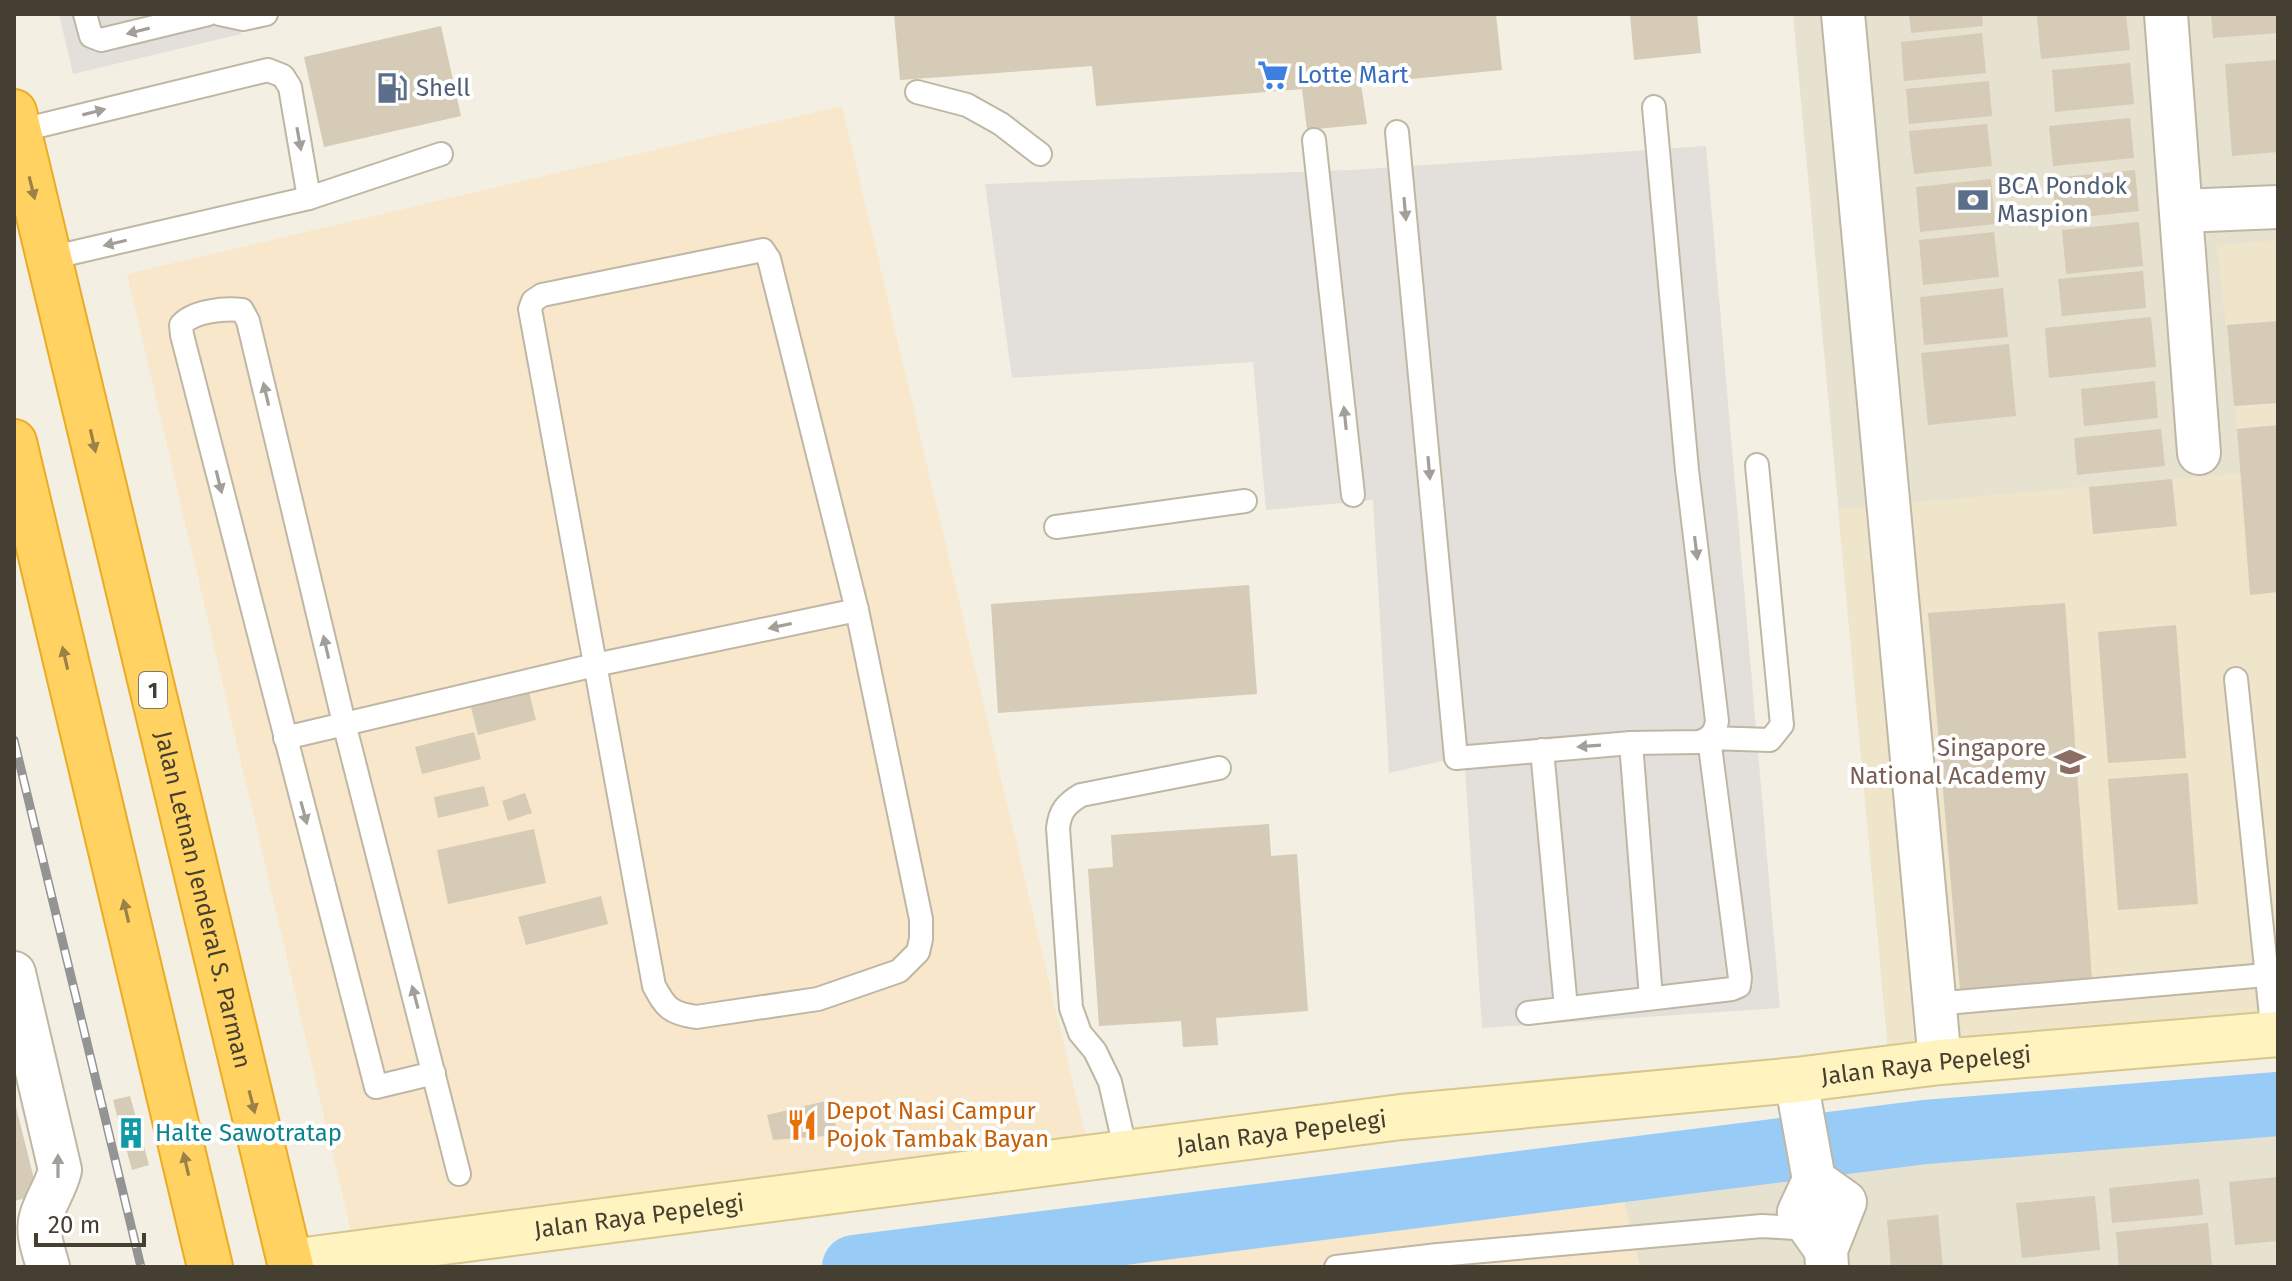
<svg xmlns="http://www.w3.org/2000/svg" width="2292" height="1281" viewBox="0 0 2292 1281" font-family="'Fira Sans',sans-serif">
  <rect width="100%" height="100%" fill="#f3efe2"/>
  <g fill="#e7e1d0">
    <path d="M1793,14H2278V1015L1888,1048Z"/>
    <path d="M2278,1127V1267H1640L1624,1201L1872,1167Z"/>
  </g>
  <g fill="#f8e7ca">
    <path d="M842,106L1086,1138L352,1236L127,274Z"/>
    <path d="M1624,1200L1640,1267H1061Z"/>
  </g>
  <path fill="#eee5cb" d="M2278,240V1015L1888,1048L1838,509L2242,473L2217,245Z"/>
  <g fill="#e3e0dc">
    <path d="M59,14H236L241,34L73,74Z"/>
    <path d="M1706,146L1780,1008L1482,1028L1465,769L1456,758L1389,773L1373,500L1266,510L1253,362L1012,378L985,184L1351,170Z"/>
  </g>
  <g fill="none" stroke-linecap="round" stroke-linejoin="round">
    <path stroke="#98cbf6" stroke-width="64" d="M854,1267L1925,1132L2278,1104"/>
  </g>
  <g fill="#d5cbb7">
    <path d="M894,14H1496L1502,70L1361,84L1367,124L1307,130L1302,89L1096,106L1092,66L900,80Z"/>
    <path d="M1630,14H1697L1701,53L1634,60Z"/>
    <path d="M1909,14H1982L1983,26L1911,33Z"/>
    <path d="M2052,14H2126L2130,50L2041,59L2037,16Z"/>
    <path d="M2211,14H2277L2278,33L2213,38Z"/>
    <path d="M441,26L461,116L324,147L304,57Z"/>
    <path d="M1982,33L1986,73L1904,81L1901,42Z"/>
    <path d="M2278,60V152L2232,156L2225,64Z"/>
    <path d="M2130,63L2134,104L2055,112L2052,70Z"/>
    <path d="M1989,81L1992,116L1909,124L1906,89Z"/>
    <path d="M2130,118L2134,158L2053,166L2049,126Z"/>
    <path d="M1987,124L1992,166L1914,174L1909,131Z"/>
    <path d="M2135,170L2139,211L2056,220L2052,178Z"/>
    <path d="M1991,179L1995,224L1920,232L1916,187Z"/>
    <path d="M2139,222L2143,266L2066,274L2062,230Z"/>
    <path d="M1994,232L1999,277L1923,285L1919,240Z"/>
    <path d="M2143,271L2146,308L2062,316L2058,279Z"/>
    <path d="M2003,288L2008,337L1924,345L1920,297Z"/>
    <path d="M2151,317L2156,367L2049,378L2045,328Z"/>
    <path d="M2278,321V403L2234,406L2227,325Z"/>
    <path d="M2009,344L2016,416L1928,425L1921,353Z"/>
    <path d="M2155,381L2158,418L2084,426L2081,389Z"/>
    <path d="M2278,425V592L2250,595L2237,429Z"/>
    <path d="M2161,429L2165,466L2077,475L2074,438Z"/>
    <path d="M2172,479L2177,526L2093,534L2089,487Z"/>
    <path d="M1249,585L1257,694L998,713L991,604Z"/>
    <path d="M2065,603L2092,980L1960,990L1928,613Z"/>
    <path d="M2176,625L2186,758L2108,763L2098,632Z"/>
    <path d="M529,692L536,720L478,735L471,707Z"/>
    <path d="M474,732L481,759L422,774L415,747Z"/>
    <path d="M2188,773L2198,904L2118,910L2108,779Z"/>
    <path d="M484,786L489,806L438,818L434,797Z"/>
    <path d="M525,793L532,813L508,821L502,801Z"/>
    <path d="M1269,824L1271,856L1297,854L1308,1011L1216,1018L1218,1045L1183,1047L1181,1021L1099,1026L1088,869L1113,867L1111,835Z"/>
    <path d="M534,829L546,883L448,904L437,850Z"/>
    <path d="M601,896L608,924L526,945L518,917Z"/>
    <path d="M130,1096L149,1165L132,1170L113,1100Z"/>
    <path d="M14,1099L38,1195L14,1201Z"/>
    <path d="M830,1100L838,1135L773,1140L767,1115Z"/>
    <path d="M2278,1177V1241L2235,1245L2229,1182Z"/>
    <path d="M2199,1179L2203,1215L2112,1223L2109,1188Z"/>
    <path d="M2095,1196L2100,1250L2022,1258L2016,1203Z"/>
    <path d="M1938,1215L1943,1267H1891L1887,1220Z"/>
    <path d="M2208,1223L2212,1266L2119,1267L2116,1232Z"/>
  </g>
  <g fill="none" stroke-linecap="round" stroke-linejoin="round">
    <defs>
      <g id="lane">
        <path d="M85,14L91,36L101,40L208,14"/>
        <path d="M220,14L243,19L266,14"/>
        <path d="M917,92L967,105L1001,124L1040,154"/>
        <path d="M18,131L268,70L283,76L290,87L309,198L50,258"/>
        <path d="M1397,132L1456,758L1631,743L1699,742C1711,738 1715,733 1717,721L1687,470L1654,107"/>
        <path d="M1314,140L1353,495"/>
        <path d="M309,198L441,154"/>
        <path d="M763,250L769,259L857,610L921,919V939L918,952L899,971L818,999L696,1017C670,1013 666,1008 654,986L530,309L533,301L542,295Z"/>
        <path d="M1056,527L1245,501"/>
        <path d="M2236,679L2273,1035"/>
        <path d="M285,738L595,665L857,610"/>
        <path d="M1631,743L1651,998"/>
        <path d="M1542,750L1566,1008"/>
        <path d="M1934,1004L2266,975"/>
        <path d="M1528,1013L1732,989L1739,986L1740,978L1709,738L1770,740L1782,725L1757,465"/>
        <path d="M434,1073L376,1087L182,335L181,325C193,311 224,308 242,310L248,321L344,723L459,1174"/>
        <path d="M1126,1152L1110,1082L1095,1051L1080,1033L1071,1008L1058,828C1060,811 1066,804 1081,795L1219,768"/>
        <path d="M1438,1255L1762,1226L1811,1229"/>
        <path d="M1336,1267L1438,1255L1441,1267"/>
      </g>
      <g id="street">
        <path d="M1843,14L1940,1062"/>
        <path d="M2166,14L2199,453"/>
        <path d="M2182,211L2278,207"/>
        <path d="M14,973L60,1170C56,1187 46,1200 41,1217C36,1233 44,1251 48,1267"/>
        <path d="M1796,1080L1814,1180L1799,1212L1826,1250"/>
        <path d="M1814,1180L1845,1202L1826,1250L1827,1267"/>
      </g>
      <g id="secondary">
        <path id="s1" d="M290,1262L1401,1117L1796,1080L1940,1062L2278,1034"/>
      </g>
      <g id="highway">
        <path id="s2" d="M14,112L291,1267"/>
        <path d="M14,442L210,1267"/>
      </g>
    </defs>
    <use href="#lane" stroke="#bfb7a4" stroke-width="26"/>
    <use href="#street" stroke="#bfb7a4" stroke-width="46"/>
    <use href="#secondary" stroke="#d7c78d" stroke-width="48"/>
    <use href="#highway" stroke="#ebab24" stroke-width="48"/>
    <use href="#lane" stroke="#fff" stroke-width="22"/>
    <use href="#street" stroke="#fff" stroke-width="42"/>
    <use href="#secondary" stroke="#fff3c0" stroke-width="44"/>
    <use href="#highway" stroke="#ffd261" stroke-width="44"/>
    <defs>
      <path id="rail" d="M14,740L141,1267"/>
    </defs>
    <use href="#rail" stroke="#949494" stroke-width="9"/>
    <use href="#rail" stroke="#fff" stroke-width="6" stroke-dasharray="18" stroke-linecap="butt"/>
  </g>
  <defs><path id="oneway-solid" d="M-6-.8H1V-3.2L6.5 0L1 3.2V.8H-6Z" transform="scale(2)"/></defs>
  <g fill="#a29f98">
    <use href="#oneway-solid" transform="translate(138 31) rotate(166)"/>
    <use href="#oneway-solid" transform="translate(94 112) rotate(-14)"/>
    <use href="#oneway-solid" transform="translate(299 139) rotate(80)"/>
    <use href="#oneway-solid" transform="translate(1405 209) rotate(85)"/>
    <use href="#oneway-solid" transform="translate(115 243) rotate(167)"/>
    <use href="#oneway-solid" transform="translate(266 394) rotate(-103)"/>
    <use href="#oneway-solid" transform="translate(1345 418) rotate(-96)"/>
    <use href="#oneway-solid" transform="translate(1429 468) rotate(85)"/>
    <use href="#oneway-solid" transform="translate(219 482) rotate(76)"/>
    <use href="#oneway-solid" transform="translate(1696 548) rotate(83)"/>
    <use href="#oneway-solid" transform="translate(780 626) rotate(168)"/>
    <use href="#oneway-solid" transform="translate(326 647) rotate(-103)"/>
    <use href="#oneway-solid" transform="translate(1589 746) rotate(176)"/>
    <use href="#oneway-solid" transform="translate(304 813) rotate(75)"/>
    <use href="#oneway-solid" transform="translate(415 997) rotate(-105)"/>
    <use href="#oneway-solid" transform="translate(58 1166) rotate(-90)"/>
  </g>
  <g fill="#998147">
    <use href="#oneway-solid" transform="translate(32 188) rotate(76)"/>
    <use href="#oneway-solid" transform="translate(93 441) rotate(77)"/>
    <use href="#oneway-solid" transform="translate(65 658) rotate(-103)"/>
    <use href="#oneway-solid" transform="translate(126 911) rotate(-103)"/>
    <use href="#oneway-solid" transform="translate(252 1102) rotate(76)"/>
    <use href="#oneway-solid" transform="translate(186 1164) rotate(-103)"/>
  </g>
  <defs>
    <symbol id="supermarket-bare" viewBox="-9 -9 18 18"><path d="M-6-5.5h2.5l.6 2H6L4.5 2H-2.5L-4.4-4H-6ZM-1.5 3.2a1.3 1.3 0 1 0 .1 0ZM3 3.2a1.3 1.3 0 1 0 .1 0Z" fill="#3f7fe0" stroke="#fff" stroke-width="2.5" paint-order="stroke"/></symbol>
    <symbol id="fuel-bare" viewBox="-9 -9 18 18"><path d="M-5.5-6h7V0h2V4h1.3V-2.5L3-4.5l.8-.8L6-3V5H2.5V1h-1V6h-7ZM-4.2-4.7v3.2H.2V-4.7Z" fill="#5c6f8a" stroke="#fff" stroke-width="2.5" paint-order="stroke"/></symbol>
    <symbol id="bank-bare" viewBox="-9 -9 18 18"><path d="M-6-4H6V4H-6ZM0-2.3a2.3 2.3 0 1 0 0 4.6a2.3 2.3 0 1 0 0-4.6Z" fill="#5c6f8a" stroke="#fff" stroke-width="2.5" paint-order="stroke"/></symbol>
    <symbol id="school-bare" viewBox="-9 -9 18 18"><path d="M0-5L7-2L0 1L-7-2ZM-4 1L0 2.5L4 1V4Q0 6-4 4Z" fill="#8d6e63" stroke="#fff" stroke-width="2.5" paint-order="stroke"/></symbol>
    <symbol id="restaurant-bare" viewBox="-9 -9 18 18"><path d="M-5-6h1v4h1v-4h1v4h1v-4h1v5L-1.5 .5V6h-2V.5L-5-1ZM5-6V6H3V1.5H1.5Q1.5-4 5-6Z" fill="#e8710a" stroke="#fff" stroke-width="2.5" paint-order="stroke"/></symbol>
    <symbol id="building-bare" viewBox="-9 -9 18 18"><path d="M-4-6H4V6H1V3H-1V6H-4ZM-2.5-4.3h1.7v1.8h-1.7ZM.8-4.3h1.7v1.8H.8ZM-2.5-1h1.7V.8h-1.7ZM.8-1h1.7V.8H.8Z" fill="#0f9aa8" stroke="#fff" stroke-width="2.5" paint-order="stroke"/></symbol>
  </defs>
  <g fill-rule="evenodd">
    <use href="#supermarket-bare" x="1251" y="53" width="44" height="44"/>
    <use href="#fuel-bare" x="370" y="66" width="44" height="44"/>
    <use href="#bank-bare" x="1951" y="178" width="44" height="44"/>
    <use href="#school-bare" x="2048" y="740" width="44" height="44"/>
    <use href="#restaurant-bare" x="780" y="1103" width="44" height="44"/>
    <use href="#building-bare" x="109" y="1111" width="44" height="44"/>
  </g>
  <g text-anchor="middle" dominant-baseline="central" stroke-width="8" stroke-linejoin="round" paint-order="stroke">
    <rect fill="#fff" stroke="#7d7970" stroke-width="2" x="139" y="672" width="28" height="36" rx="6"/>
    <g font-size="22" font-weight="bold" fill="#453f32">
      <text x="153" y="690">1</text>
    </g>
    <g font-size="24" fill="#366cbe" stroke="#fff" text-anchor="start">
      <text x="1297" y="75">Lotte Mart</text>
    </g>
    <g font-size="24" fill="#4e5e75" stroke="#fff" text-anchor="start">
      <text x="416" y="88">Shell</text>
      <text x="1997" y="186">BCA Pondok<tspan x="1997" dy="28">Maspion</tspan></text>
    </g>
    <g font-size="24" fill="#785e54" stroke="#fff" text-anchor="end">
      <text x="2046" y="748">Singapore<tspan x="2046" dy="28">National Academy</tspan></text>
    </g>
    <g font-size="24" fill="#453f32" stroke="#fff">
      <text stroke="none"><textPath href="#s2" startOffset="810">Jalan Letnan Jenderal S. Parman</textPath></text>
      <text stroke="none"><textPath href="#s1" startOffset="1648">Jalan Raya Pepelegi</textPath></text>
      <text stroke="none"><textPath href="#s1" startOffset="1000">Jalan Raya Pepelegi</textPath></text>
      <text stroke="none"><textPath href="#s1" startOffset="352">Jalan Raya Pepelegi</textPath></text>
    </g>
    <g font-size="24" fill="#c56008" stroke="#fff" text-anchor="start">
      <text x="826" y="1111">Depot Nasi Campur<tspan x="826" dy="28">Pojok Tambak Bayan</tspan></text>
    </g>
    <g font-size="24" fill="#0d838f" stroke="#fff" text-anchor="start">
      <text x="155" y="1133">Halte Sawotratap</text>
    </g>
  </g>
  <rect width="2292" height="1281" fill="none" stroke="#453f32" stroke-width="32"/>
  <path d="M36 1233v12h108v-12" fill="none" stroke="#453f32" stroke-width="4"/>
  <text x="48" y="1233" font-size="24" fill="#453f32" stroke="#ffffff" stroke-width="6" paint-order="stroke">20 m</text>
</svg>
